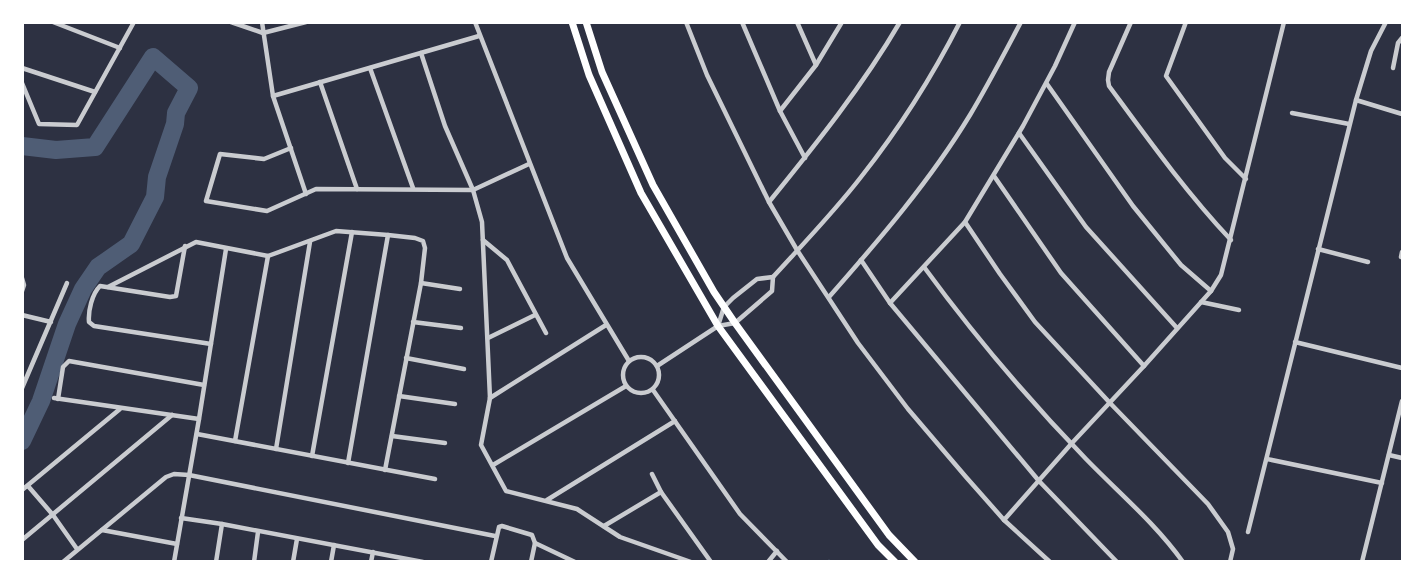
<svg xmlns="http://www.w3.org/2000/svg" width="1425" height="584" viewBox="0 0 1425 584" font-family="Mulish,sans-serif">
  <rect width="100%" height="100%" fill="#2d3142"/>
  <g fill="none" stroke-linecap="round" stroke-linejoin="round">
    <path stroke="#4f5d75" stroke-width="3" d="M829,561V562"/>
    <path stroke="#4f5d75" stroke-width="18" d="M22,146L56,150L95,147L153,57L189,88L176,113L175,124L157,177L155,197L131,244L98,267L83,289L67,324L41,401L22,441"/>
    <g stroke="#caccd0" stroke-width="4.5">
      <path d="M53,22L120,48"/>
      <path d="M231,22L263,33L306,22"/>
      <path d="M262,22L273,96L306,194"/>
      <path d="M475,22L567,258L629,361"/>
      <path d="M686,22L707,75L769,202L797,250L858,343L908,409L966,477L1004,520L1050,562"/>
      <path d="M742,22L780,111L805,158"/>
      <path d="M797,22L816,65"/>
      <path d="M1131,22L1109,72L1108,80L1109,86C1148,139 1186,192 1231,240"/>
      <path d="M1186,22L1166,76L1225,158L1246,179"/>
      <path d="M421,53L445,126L473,190L482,222L490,398L481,445L506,491L577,509L620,537L691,562"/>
      <path d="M22,68L95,92"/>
      <path d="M370,68L413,188"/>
      <path d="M1393,68L1398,43L1402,38"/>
      <path d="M320,82L357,189"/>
      <path d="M22,83L39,124L77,125L134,22"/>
      <path d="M1047,84L1133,206L1181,265L1211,291"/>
      <path d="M273,96L479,36"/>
      <path d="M1356,100L1402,114"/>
      <path d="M780,111L816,65L842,22"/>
      <path d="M1292,113L1349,124"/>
      <path d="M1019,133L1086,227L1177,328"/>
      <path d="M291,148L264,159L220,154L206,201L267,211L316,189L473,190L529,164"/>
      <path d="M994,176L1061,273L1144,366"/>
      <path d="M769,202C816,144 862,87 900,22"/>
      <path d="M965,222L1000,274L1035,322L1110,403L1208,504L1228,532L1233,549L1230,562"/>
      <path d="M483,240L507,260L546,333"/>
      <path d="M185,246L176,296L170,297L100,286C92,294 88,311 89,322L94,326L211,344"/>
      <path d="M1318,249L1368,262"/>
      <path d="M1401,257L1402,252"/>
      <path d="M861,260L890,303L1039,481L1117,562"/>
      <path d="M924,267C973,334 1028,399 1086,459C1119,493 1155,523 1183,562"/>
      <path d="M773,277C803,244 834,212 861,177C899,129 932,77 960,22"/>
      <path d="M22,278L24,285L22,291"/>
      <path d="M421,283L460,289"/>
      <path d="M108,287L196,242L268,256L336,231L388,235L415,238L423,241L425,248L421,283L385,470"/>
      <path d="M829,297C879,240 930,181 970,115C988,85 1004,54 1021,22"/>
      <path d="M1201,302L1239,310"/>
      <path d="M890,303L965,222L1023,126L1055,66L1075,22"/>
      <path d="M22,315L51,322"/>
      <path d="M413,322L461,328"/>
      <path d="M718,326L724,307L733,298L757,279L773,277"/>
      <path d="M488,338L535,315"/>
      <path d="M1295,342L1402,368"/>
      <circle cx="641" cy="375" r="18"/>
      <path d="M406,358L464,369"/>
      <path d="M657,366L718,326L735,323L772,291L773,277"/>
      <path d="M22,388L67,283"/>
      <path d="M653,390L740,514L787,562"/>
      <path d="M399,396L455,404"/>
      <path d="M54,398L199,419"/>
      <path d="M490,398L606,325"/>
      <path d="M58,399L63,367L69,361L204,385"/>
      <path d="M197,434L435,479"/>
      <path d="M392,436L445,443"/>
      <path d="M235,441L268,256"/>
      <path d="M276,449L310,242"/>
      <path d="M1389,455L1402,458"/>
      <path d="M312,456L352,232"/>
      <path d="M1267,459L1382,483"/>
      <path d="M348,463L388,235"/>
      <path d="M493,465L626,386"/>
      <path d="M652,474L661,492L711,562"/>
      <path d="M28,486L53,515L77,549"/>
      <path d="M22,490L120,409"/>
      <path d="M547,500L675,421"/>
      <path d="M181,518L222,524L423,562"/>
      <path d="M1004,520L1072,443L1144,366L1211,291L1221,275L1284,22"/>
      <path d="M604,526L661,492"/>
      <path d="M102,530L177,544"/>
      <path d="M1248,532L1356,100L1371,51L1386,22"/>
      <path d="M22,540L172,415"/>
      <path d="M535,543L575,562"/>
      <path d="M63,562L166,477L174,474L189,475L495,536"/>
      <path d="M174,562L199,419L226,249"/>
      <path d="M216,562L222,524"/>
      <path d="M254,562L258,532"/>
      <path d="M293,562L297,539"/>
      <path d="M331,562L334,545"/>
      <path d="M371,562L373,552"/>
      <path d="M491,562L499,527L502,526L532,535L535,543L531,562"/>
      <path d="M768,562L777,551"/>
      <path d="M1362,562L1402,401"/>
    </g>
    <g stroke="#fff" stroke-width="7">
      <path d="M572,22L589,75L641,193L718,326L878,545L895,562"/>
      <path d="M586,22L602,72L653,185L714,292L735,323L889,535L915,562"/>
    </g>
  </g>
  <rect width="1425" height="584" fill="none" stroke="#ffffff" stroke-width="48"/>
</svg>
